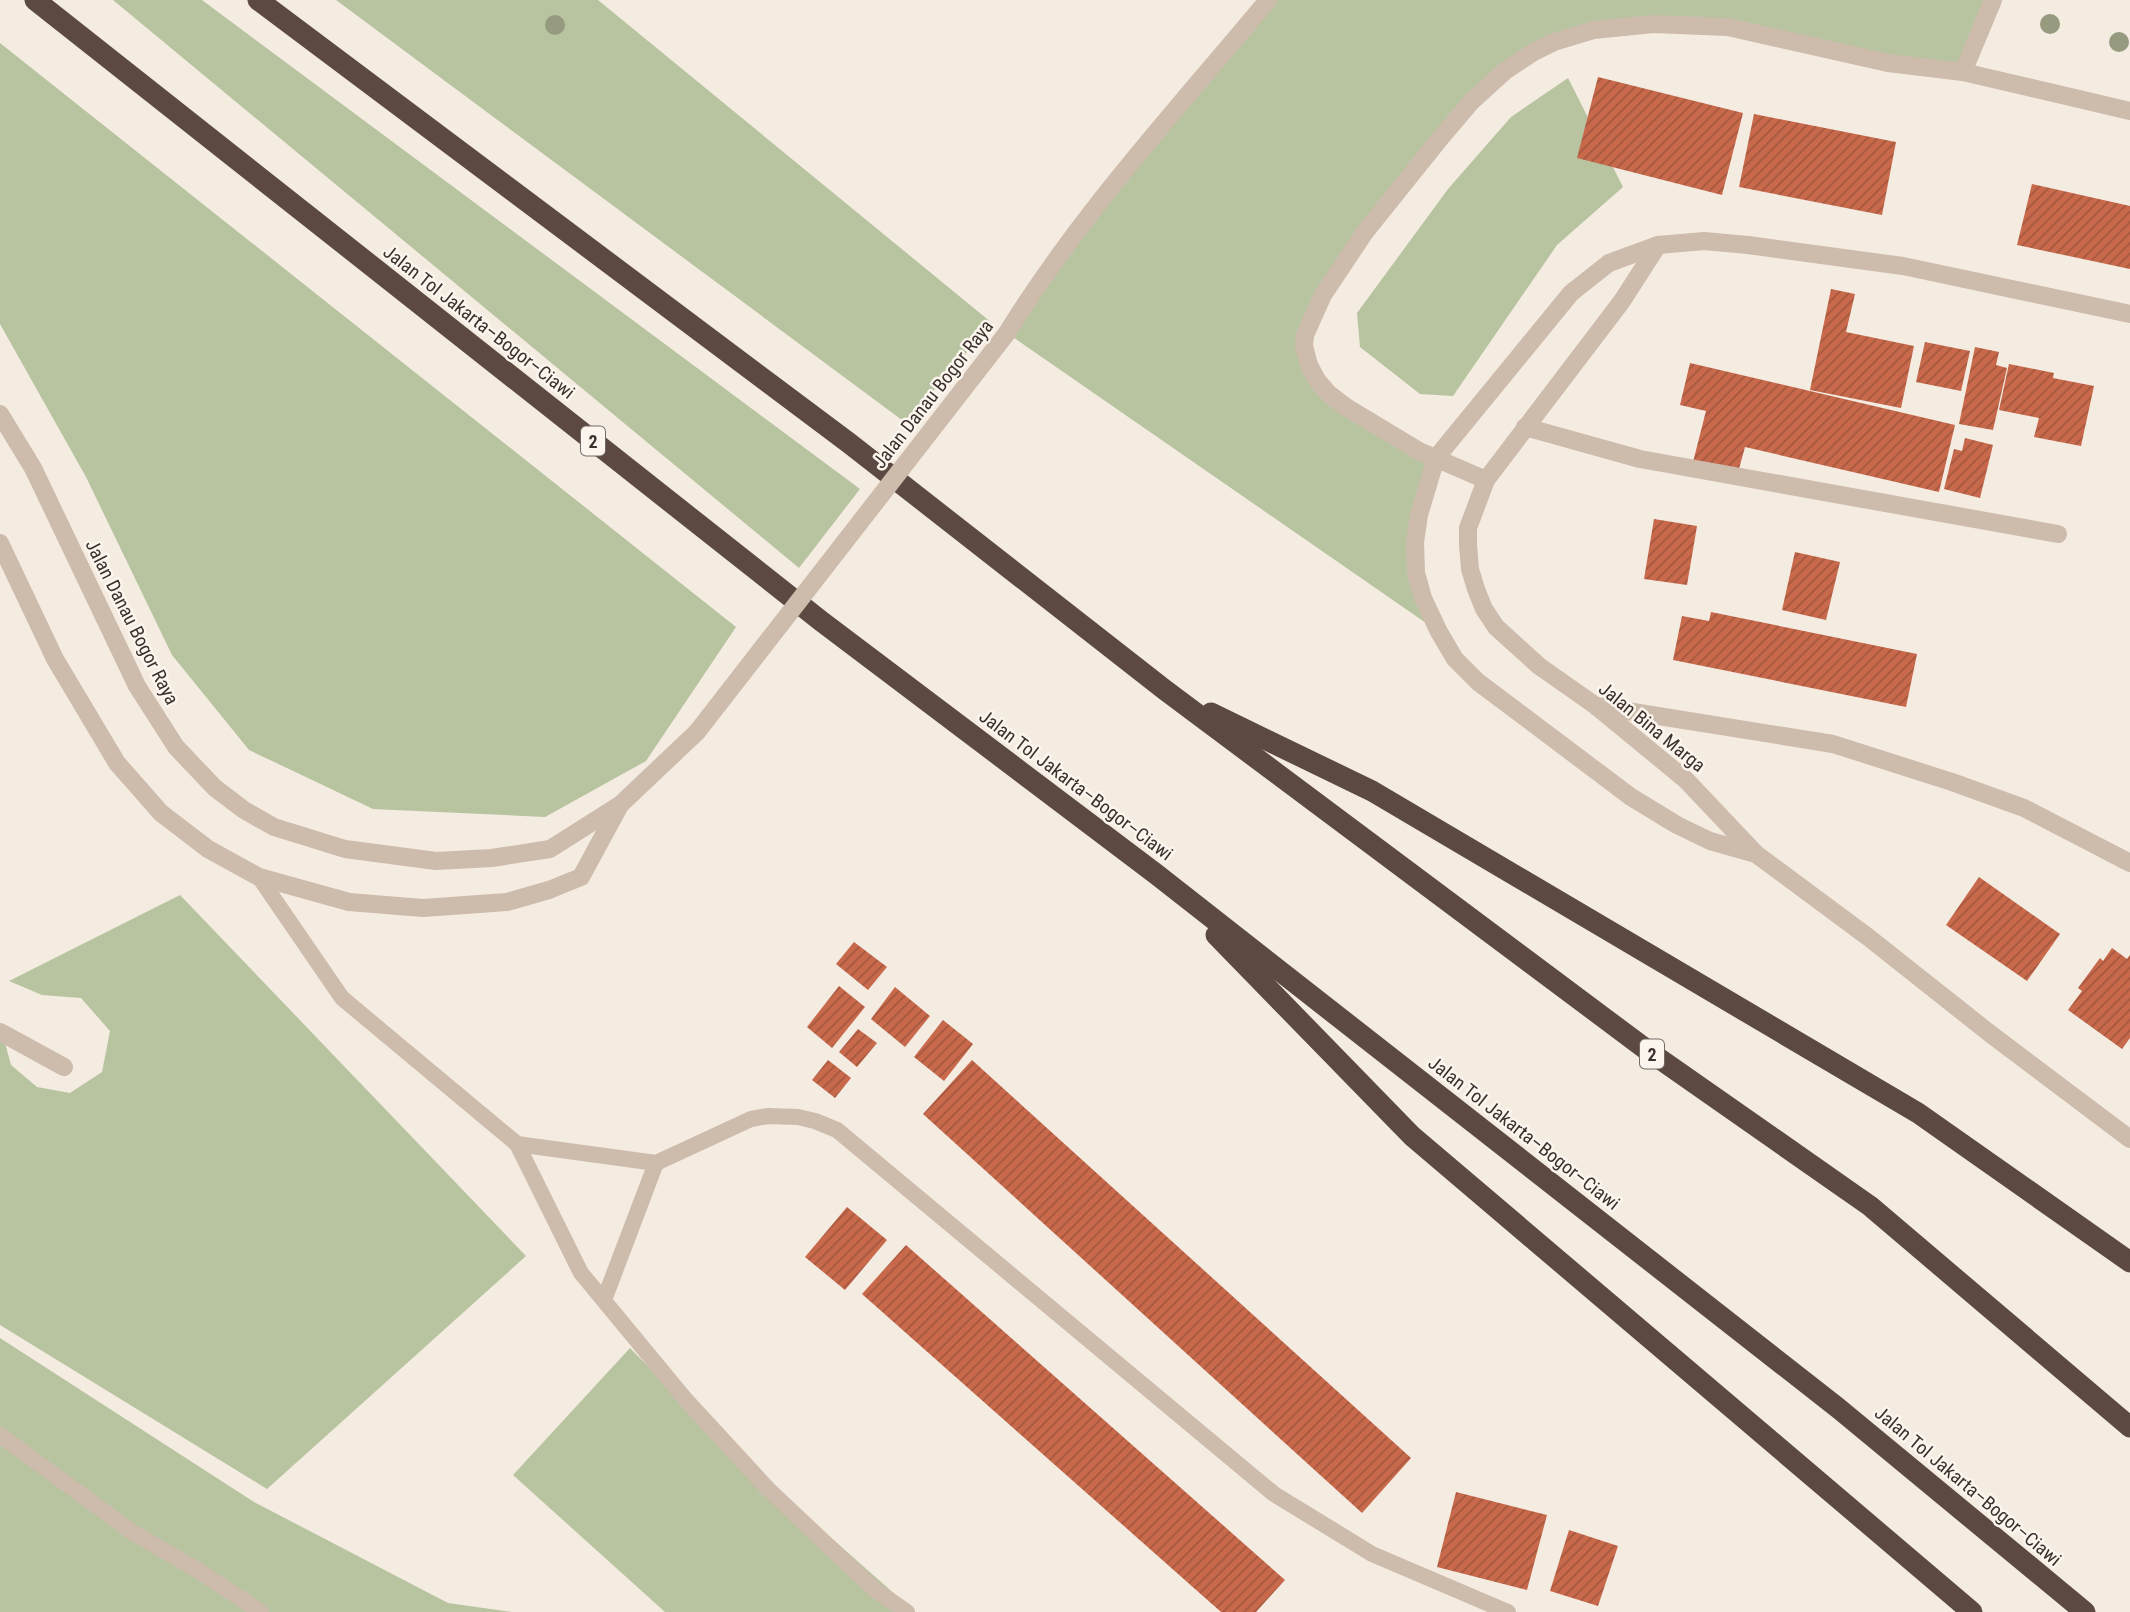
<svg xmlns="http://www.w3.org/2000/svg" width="2130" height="1612" viewBox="0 0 2130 1612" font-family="'Roboto Condensed',sans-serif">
  <defs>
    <pattern id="building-hatch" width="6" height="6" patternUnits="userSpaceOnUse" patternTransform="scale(1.75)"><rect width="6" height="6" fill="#c8694b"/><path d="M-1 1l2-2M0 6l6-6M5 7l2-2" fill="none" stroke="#a4573f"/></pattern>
  </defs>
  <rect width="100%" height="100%" fill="#f4ebe1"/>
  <g fill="#b8c4a0">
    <path d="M113,0H202L860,489L799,568Z"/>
    <path d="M336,0H598L992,323L906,423Z"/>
    <path d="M1268,0H1993L1963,72L1728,27L1594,30L1505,71L1390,201L1305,335L1329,394L1436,458L1413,562L1439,632L1007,333Z"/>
    <path d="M0,43L736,627L646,761L545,817L373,809L249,750L172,655L86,477L0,324Z"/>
    <path d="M1568,78L1623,187L1557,245L1453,396L1420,394L1360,347L1357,313L1448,189L1511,117Z"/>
    <path d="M180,895L526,1256L267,1489L0,1325V1025L11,1065L37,1087L70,1093L102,1072L110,1031L81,998L42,995L9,981Z"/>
    <path d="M0,1338L254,1502L448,1603L511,1612H0Z"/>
    <path d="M630,1348L726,1445L915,1612H665L513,1475Z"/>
  </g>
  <g fill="url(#building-hatch)">
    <path d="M1598,77L1743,113L1722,195L1577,158Z"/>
    <path d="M1754,114L1896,142L1882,215L1739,187Z"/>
    <path d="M2032,184L2130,206V269L2017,245Z"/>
    <path d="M1831,289L1855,294L1846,332L1914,346L1901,408L1810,390Z"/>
    <path d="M1925,342L1970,351L1961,391L1916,382Z"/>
    <path d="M1975,347L1999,352L1996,365L2007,368L1993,430L1959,424Z"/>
    <path d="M1690,363L1955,425L1939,492L1745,447L1737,476L1692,466L1706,411L1680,405Z"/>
    <path d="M2009,364L2054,373L2053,378L2094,386L2081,446L2034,437L2039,418L1999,410Z"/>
    <path d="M1965,438L1993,445L1980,498L1944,489L1954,449L1962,451Z"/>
    <path d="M1654,519L1697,526L1687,585L1644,579Z"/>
    <path d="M1795,552L1840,562L1826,620L1782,610Z"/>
    <path d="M1711,612L1917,654L1906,707L1673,660L1682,616L1709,621Z"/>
    <path d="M1979,877L2060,934L2027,981L1946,925Z"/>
    <path d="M854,942L887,967L868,990L836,964Z"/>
    <path d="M2112,948L2127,959L2130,955V1038L2122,1049L2068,1010L2082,991L2078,988L2100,958L2103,961Z"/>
    <path d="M839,986L865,1007L832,1048L807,1027Z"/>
    <path d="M895,987L930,1016L905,1047L871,1019Z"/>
    <path d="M943,1020L973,1044L944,1081L914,1057Z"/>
    <path d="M858,1029L877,1043L857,1067L839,1052Z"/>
    <path d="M828,1060L851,1078L835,1098L812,1080Z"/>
    <path d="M972,1060L1411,1458L1362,1513L923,1114Z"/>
    <path d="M847,1207L887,1240L845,1290L805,1257Z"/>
    <path d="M906,1245L1285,1580L1256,1612H1221L862,1294Z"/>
    <path d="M1456,1492L1547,1515L1527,1590L1437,1567Z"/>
    <path d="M1569,1530L1618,1546L1598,1606L1550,1591Z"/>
  </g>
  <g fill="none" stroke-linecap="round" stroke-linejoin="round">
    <g stroke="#cdbbac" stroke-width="16">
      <path d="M259,877L342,998L517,1144L581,1273L686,1400L768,1489L874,1589L907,1612"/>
      <path d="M517,1144L656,1163L751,1119L768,1116L798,1117L815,1121L837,1130L1274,1494L1372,1554L1508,1612"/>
      <path d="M604,1300L656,1163"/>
      <path d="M0,1435L132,1532L199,1571L261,1612"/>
    </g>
    <g stroke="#cdbbac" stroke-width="18">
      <path d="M1963,72L1993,0"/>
      <path d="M1658,245L1622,301L1486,480L1468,528V545L1470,569L1476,589L1484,609L1496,627L1539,666L1596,706L1686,780L1756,854L1868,937L1988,1032L2130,1139"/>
      <path d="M1525,427L1640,459L2058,534"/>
      <path d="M1486,480L1419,451L1346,407L1329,394L1317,380L1309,365L1304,346L1305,335L1323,295L1365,232L1438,141L1472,101L1505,71L1532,53L1554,42L1594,30L1653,24L1728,27L1888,63L1963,72L2130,111"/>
      <path d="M1596,706L1833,744L1952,782L2024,808L2130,863"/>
      <path d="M1756,854L1710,841L1677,825L1631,797L1478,682L1455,659L1439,632L1423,598L1416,573L1415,542L1419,515L1436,458L1571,293L1609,263L1658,245L1704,241L1748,245L1903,266L2130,314"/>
      <path d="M0,1032L64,1067"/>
    </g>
    <g stroke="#cdbbac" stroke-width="18">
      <path d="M1007,333C1081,213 1178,108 1268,0"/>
      <path d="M0,414L33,468L137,686L176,747L215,788L244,810L274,827L345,849L436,861L492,858L550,849L621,804L697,732"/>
      <path d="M0,543L55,659L117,763L161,813L208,849L259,877L349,902L423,908L507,902L549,890L581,877L619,807"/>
    </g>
    <g stroke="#5c4a42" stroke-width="21">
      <path d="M35,0L821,621L1156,874L1838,1408L2085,1612"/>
      <path d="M258,0L849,443L1165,690L1647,1050L1870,1206L2130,1427"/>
      <path d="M1211,713L1372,791L1918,1113L2130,1262"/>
      <path d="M1216,935L1412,1136L1972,1612"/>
    </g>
    <path stroke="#cdbbac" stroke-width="18" d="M697,732L1007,333"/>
  </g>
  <g fill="#969b7f">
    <circle cx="2050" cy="24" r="10"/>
    <circle cx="555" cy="25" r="10"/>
    <circle cx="2119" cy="42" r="10"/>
  </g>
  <g text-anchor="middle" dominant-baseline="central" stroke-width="5" stroke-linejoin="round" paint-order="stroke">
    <g fill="#fbf5ee" stroke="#756b66" stroke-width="2">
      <rect x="581" y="426.5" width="24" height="29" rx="5"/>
      <rect x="1640" y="1039.5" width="24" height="29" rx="5"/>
    </g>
    <g font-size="18" font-weight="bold" fill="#3b302b">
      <text x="593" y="441">2</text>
      <text x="1652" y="1054">2</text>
    </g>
    <g font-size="19" fill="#3b302b" stroke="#fbf5ee">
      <text transform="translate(479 322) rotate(38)">Jalan Tol Jakarta–Bogor–Ciawi</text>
      <text transform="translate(933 394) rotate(-52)">Jalan Danau Bogor Raya</text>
      <text transform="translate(132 622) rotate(63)">Jalan Danau Bogor Raya</text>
      <text transform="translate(1652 727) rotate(39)">Jalan Bina Marga</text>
      <text transform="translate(1076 785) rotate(37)">Jalan Tol Jakarta–Bogor–Ciawi</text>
      <text transform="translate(1524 1133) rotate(38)">Jalan Tol Jakarta–Bogor–Ciawi</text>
      <text transform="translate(1968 1486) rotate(40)">Jalan Tol Jakarta–Bogor–Ciawi</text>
    </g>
  </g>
</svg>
